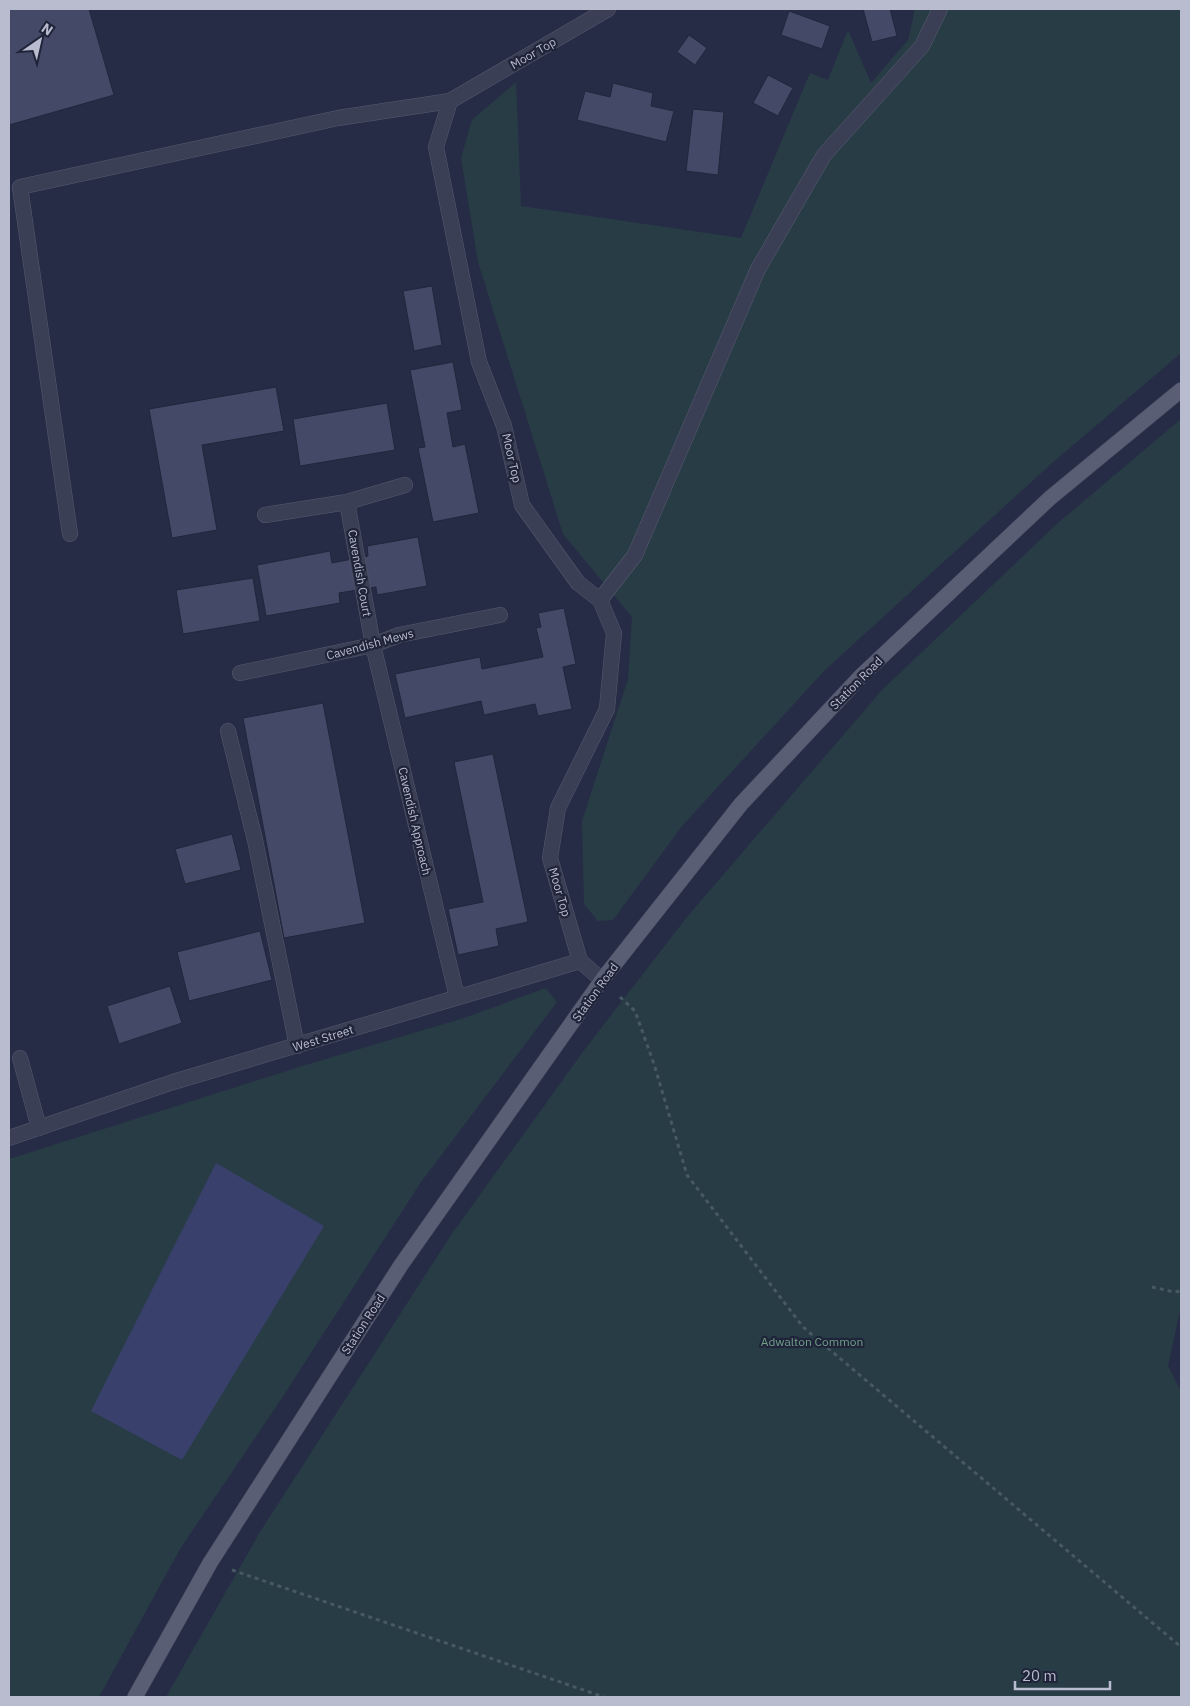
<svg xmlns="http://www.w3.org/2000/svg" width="1190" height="1706" viewBox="0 0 1190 1706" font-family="'IBM Plex Sans',sans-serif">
  <rect width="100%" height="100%" fill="#262c45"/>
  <g fill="#283c46">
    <path d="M915,9H1181V353L1051,464L825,670L682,826L613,920L598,921L584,904L582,821L628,679L632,617L563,534L478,262L461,158L472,120L516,82L521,206L741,238L810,73L828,80L848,30L871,83L908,40Z"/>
    <path d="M1181,419V1306L1168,1366L1181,1391V1697H166L260,1532L451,1235L585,1049L687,917L882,690L1059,522Z"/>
    <path d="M546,988L557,1002L421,1182L280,1401L180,1549L99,1697H9V1159L299,1067L464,1018Z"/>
  </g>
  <path fill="#38406b" d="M216,1163L324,1226L182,1460L91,1411Z"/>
  <g fill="#434966" stroke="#21263c">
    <path d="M9,9H89L114,95L9,125Z"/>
    <path d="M863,9H890L897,36L872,42Z"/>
    <path d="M789,11L830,26L822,49L781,35Z"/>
    <path d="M689,35L707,48L695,65L677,52Z"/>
    <path d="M768,75L793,88L778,116L753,103Z"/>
    <path d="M613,83L653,93L651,106L674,111L666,142L577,120L585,91L610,97Z"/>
    <path d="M693,109L724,112L718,175L686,171Z"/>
    <path d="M432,286L442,345L414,351L403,291Z"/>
    <path d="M453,362L462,410L447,413L453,447L465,444L479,513L433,522L418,448L425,447L410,370Z"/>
    <path d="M276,387L284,431L202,445L217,530L172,538L149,409Z"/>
    <path d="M387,403L395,450L300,466L293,419Z"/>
    <path d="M418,537L427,586L377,595L376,587L339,593L340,603L266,616L257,565L330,551L332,563L368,556L367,546Z"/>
    <path d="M253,578L260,621L183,634L176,590Z"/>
    <path d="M564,608L576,664L563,667L572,709L538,716L535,704L484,715L481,701L405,718L395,674L480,657L482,669L543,657L536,628L541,627L538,613Z"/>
    <path d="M323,703L365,923L284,938L243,718Z"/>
    <path d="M493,754L528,922L496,929L499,946L458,955L448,909L483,902L454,762Z"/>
    <path d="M232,834L241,870L185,884L175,849Z"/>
    <path d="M260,931L272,980L189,1001L177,952Z"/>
    <path d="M170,986L182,1023L119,1044L107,1006Z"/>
  </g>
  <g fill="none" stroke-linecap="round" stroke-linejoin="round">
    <defs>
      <g id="minor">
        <path d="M347,502L373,645L457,997"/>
        <path d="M265,515L347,502L405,485"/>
        <path d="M70,534L20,187L338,118L450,101"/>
        <path d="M600,600L635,555L758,269L824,155L922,46L940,9"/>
        <path d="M240,673L373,645L399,635L500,615"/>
        <path d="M228,731L255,840L297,1046"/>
        <path d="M580,961L550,858L558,808L607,709L614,633L600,600L578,583L522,505L504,426L479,362L436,147L450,101L608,9"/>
        <path d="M20,1058L39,1128"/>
        <path d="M9,1138L173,1082L580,961L602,980"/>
      </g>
      <path id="major" d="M135,1697L210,1563L401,1265L602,980L741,804L862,675L1050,498L1181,390"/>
    </defs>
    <use href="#minor" stroke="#565a6f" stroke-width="16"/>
    <use href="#major" stroke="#41465b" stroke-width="16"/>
    <g stroke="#475962" stroke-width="3" stroke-dasharray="4 4" stroke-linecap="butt">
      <path d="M620,997L635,1011L654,1064L687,1175L803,1327L1181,1647"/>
      <path d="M1152,1287L1174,1292L1181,1291"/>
      <path d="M232,1570L604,1697"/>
    </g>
    <use href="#minor" stroke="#3b3f55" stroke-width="15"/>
    <use href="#major" stroke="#595e75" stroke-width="15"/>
  </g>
  <g text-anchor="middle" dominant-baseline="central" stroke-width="4.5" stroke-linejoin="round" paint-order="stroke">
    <g font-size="12" fill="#b9bcce" stroke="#1f243a">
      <text transform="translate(533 53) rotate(-30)">Moor Top</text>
      <text transform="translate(512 458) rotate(77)">Moor Top</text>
      <text transform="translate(360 573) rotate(80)">Cavendish Court</text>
      <text transform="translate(370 644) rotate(-15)">Cavendish Mews</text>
      <text transform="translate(856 683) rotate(-45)">Station Road</text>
      <text transform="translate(415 821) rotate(77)">Cavendish Approach</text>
      <text transform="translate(560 892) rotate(74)">Moor Top</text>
      <text transform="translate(595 992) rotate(-54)">Station Road</text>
      <text transform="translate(323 1038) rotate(-17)">West Street</text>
      <text transform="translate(363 1324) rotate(-57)">Station Road</text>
    </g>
    <g font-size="12" fill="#6fa086" stroke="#1f243a">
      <text x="812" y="1341">Adwalton Common</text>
    </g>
  </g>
  <rect width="1190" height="1706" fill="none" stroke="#b9bcce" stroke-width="20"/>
  <g transform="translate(40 40) rotate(34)" stroke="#1f243a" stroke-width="4" paint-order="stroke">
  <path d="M0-4L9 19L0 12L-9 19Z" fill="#b9bcce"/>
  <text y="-8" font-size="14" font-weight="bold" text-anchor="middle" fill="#b9bcce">N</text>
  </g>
  <path d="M1015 1681v8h95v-8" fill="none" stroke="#b9bcce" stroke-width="2.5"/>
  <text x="1022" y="1681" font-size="15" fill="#b9bcce" stroke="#1f243a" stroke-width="4" paint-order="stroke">20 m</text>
</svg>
